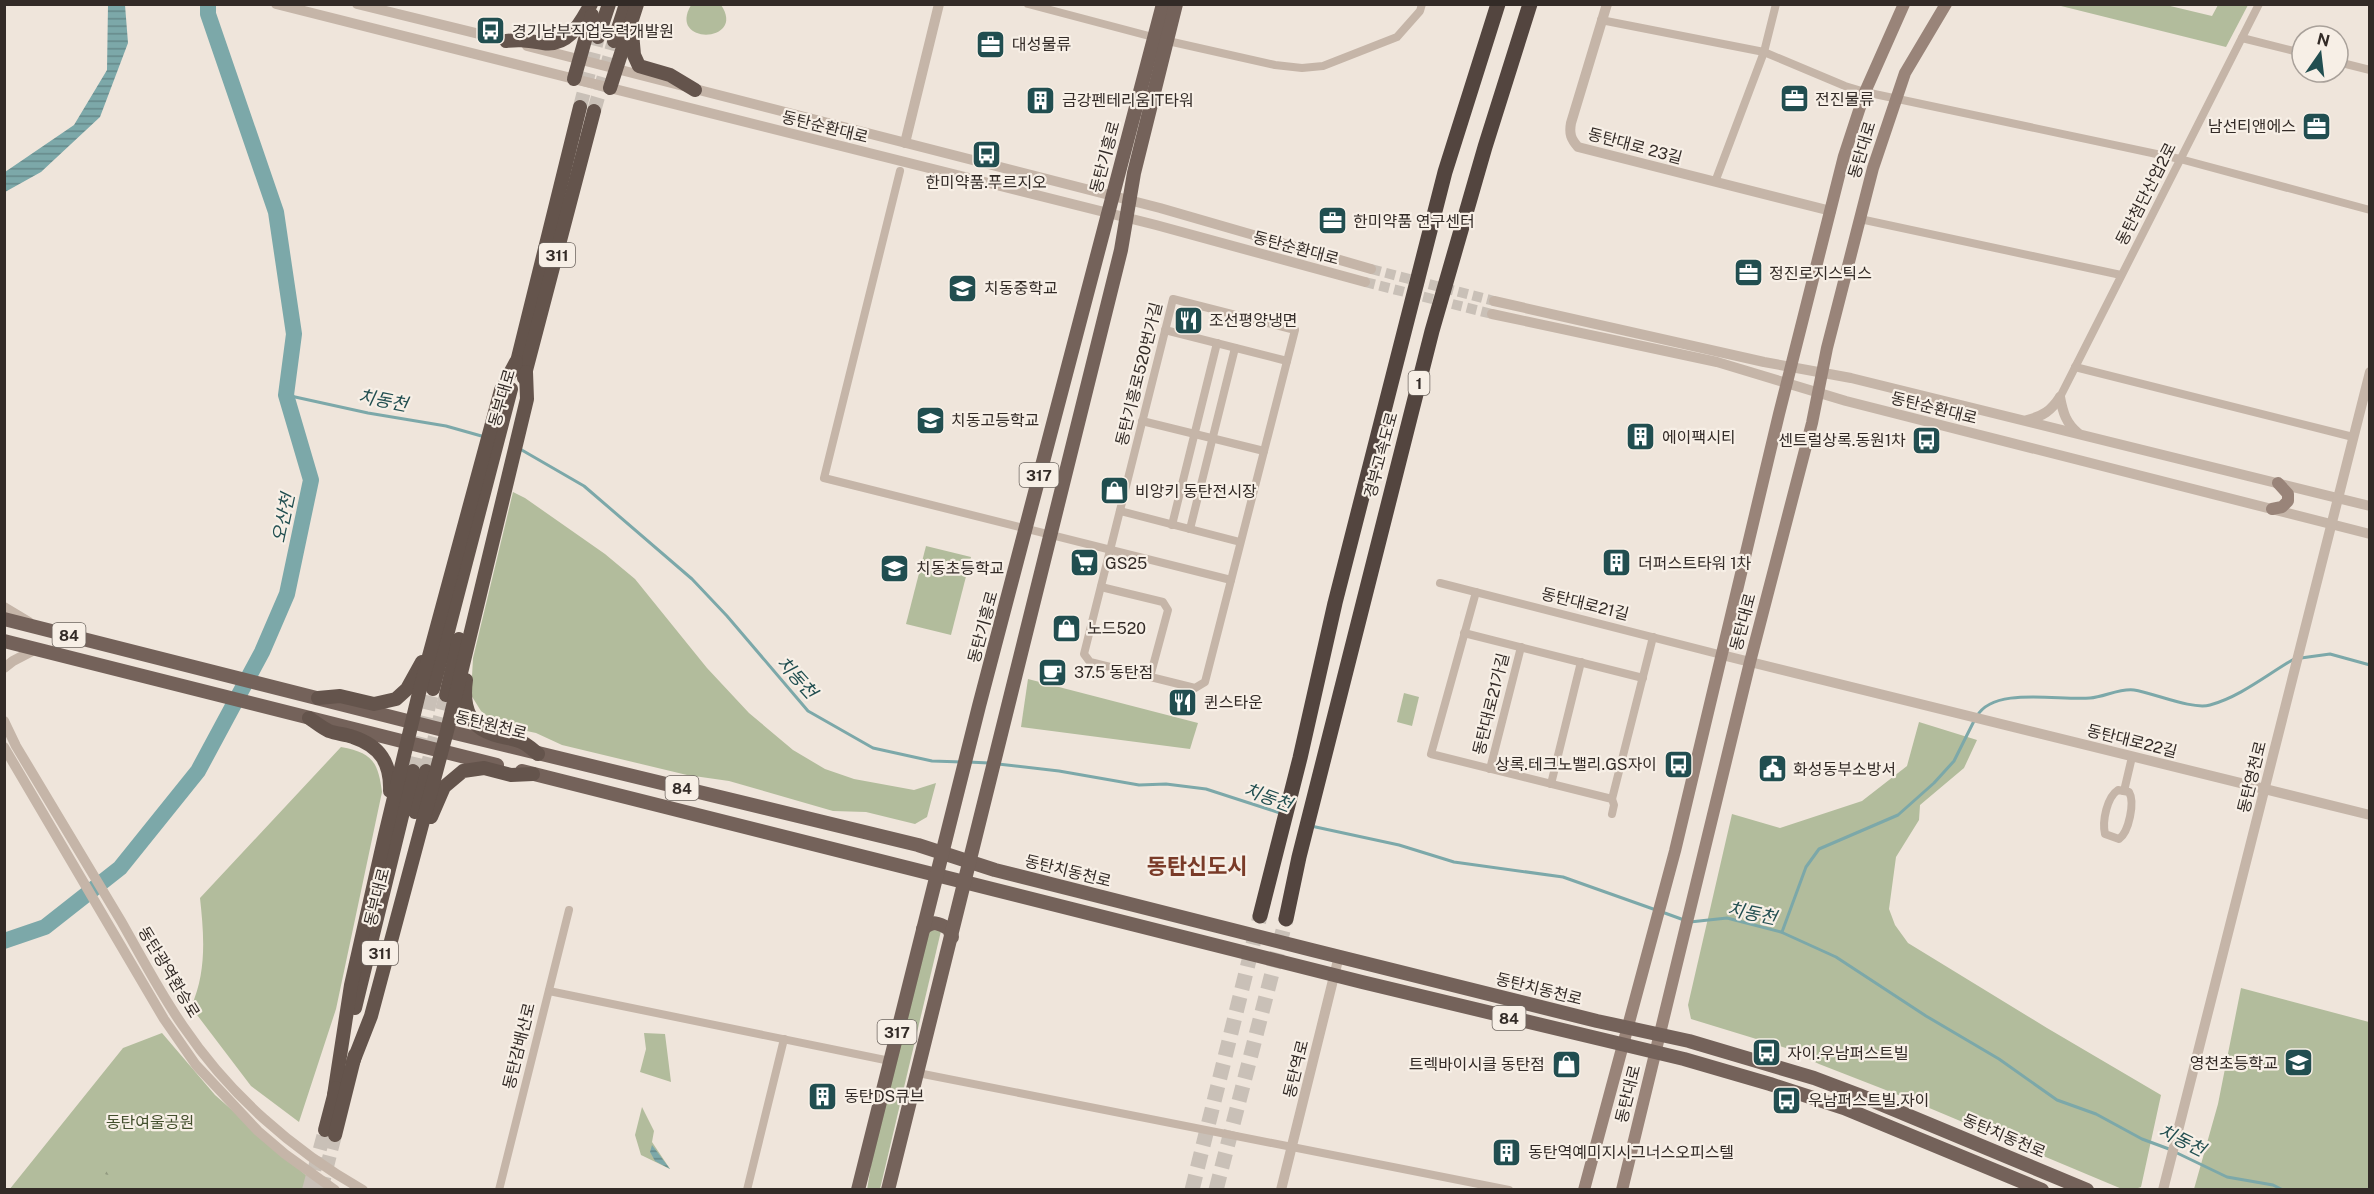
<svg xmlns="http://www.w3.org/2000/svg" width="2374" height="1194" viewBox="0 0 2374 1194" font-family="'Public Sans','Noto Sans KR',sans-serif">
  <defs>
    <pattern id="forest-firs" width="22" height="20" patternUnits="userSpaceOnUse" patternTransform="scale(1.5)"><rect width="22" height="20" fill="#b2bc9c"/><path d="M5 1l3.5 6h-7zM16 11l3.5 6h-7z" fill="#91997f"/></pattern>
    <pattern id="water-rules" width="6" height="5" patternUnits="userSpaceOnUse" patternTransform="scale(1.5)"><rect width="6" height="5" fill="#7ca8a9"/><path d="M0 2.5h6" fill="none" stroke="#66898a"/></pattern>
  </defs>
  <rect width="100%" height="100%" fill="#efe5db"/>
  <g fill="#b2bc9c">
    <path d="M691,5H721C747,43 667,46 691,5Z"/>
    <path d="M2057,5H2166L2212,16L2218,5H2248L2226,47Z"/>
    <path d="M513,492L525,498L605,554L635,579L707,668L749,713L793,750L825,769L854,779L914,790L936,783L927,817L915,824L866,812L833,811L729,781L687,775L562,745L536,733L508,727L492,720L481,711L471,695L473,658Z"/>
    <path d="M926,546L971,557L951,635L906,624Z"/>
    <path d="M1028,679L1198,723L1190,749L1021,727Z"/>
    <path d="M1404,693L1419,697L1412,726L1397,722Z"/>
    <path d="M1919,722L1977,740L1964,768L1920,805L1919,820L1896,857L1889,909L1895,925L1908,943L2047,1028L2161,1095L2141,1187L2135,1189H2122L1896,1094L1819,1064L1786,1048L1691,1019L1688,1005L1732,814L1780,828L1862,801L1907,766Z"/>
    <path d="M341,747C372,753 378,761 382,792L336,1009L299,1122L251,1086L191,1007C207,972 204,935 200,898Z"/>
    <path d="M932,930L941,931L880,1189L867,1190L874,1146L926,933Z"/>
    <path d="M2241,988L2369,1022V1189H2194L2218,1104Z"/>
    <path d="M162,1033L215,1095L317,1185L316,1190H9L123,1048Z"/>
    <path d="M644,1033L665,1034L671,1082L640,1072L646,1049Z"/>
    <path d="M642,1107L654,1131L652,1142L670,1169L641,1155L635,1135Z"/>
  </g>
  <circle fill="url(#forest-firs)" cx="109" cy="1167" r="8"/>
  <g fill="url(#water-rules)">
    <path d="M108,5H125L128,43L100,117L41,172L5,192V172L74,125L107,70Z"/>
    <path d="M652,1145L670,1169L655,1161L650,1152Z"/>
  </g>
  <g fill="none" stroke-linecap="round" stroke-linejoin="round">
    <g stroke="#7ca8a9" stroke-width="3">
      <path d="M286,395L368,413L446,426L485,437"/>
      <path d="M520,449L584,486L692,579L727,616L808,711L873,748L932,761L962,762"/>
      <path d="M2301,658L2330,654L2370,665"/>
      <path d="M1977,716C1994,686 2060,701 2090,698C2104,697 2120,688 2134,690C2154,693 2192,710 2210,705C2240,697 2268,674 2294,659"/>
      <path d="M968,762L989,763"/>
      <path d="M998,764L1059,771L1139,785L1166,784L1206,789L1280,813"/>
      <path d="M1311,826L1399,845L1454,862L1563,877L1656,910"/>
      <path d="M1662,912L1684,920"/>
      <path d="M1690,922L1727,918L1781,932L1836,957L1926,1016L1999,1059L2057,1100L2096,1114L2142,1139L2169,1149"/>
      <path d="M1782,932L1806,867L1819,849L1898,815L1934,783L1954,761L1974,721"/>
      <path d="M2175,1152L2227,1177L2273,1185L2283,1190"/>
    </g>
    <path stroke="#7ca8a9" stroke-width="16" d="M4,941L45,927L120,868L198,771L262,652L287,594L311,480L286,395L294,334L276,212L208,14V4"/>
    <g stroke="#c9c0b7" stroke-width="10" stroke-dasharray="10 5" stroke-linecap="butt">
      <path d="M1371,269L1494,301"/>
      <path d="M1365,282L1492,314"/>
    </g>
    <g stroke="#c9c0b7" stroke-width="14" stroke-dasharray="14 7" stroke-linecap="butt">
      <path d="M580,107L598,37"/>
      <path d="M594,111L614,41"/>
      <path d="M413,771L433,689"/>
      <path d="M426,771L446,695"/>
      <path d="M309,1190L325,1130"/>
      <path d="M321,1190L335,1135"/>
    </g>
    <g stroke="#c9c0b7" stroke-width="15" stroke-dasharray="15 8" stroke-linecap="butt">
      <path d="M1192,1190L1260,916"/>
      <path d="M1216,1190L1286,919"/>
    </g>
    <g stroke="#c5b5a8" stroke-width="8">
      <path d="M1028,4L1168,41L1275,65L1302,68L1323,66L1397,37L1420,11L1422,4"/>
      <path d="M1601,20L1764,52L1845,86L1865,92L2180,159L2370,210"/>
      <path d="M2242,38L2302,53"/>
      <path d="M2338,62L2370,70"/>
      <path d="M900,171L824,478L1231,580"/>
      <path d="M1715,182L1764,52L1776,4"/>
      <path d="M1860,219L2121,275"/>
      <path d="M1173,299L1295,330L1205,682L1195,688L1090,662L1084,654Z"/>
      <path d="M1165,330L1287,361"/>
      <path d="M2075,367L2353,437"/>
      <path d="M2060,397L2259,4"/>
      <path d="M1142,421L1264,451"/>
      <path d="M1120,511L1240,542"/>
      <path d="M1172,525L1217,343"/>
      <path d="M1190,529L1235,348"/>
      <path d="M1440,583L1722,655"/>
      <path d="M1101,587L1163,602L1168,610L1150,677"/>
      <path d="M1476,592L1431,754L1612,799L1614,805L1612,814"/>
      <path d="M1464,633L1643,678"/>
      <path d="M1490,769L1521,647"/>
      <path d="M1551,784L1581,662"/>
      <path d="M2118,790L2129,792C2135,802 2129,832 2119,839L2105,834C2102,821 2107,797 2118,790Z"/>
      <path d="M2124,791L2132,757"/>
      <path d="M1612,799L1653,637"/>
      <path d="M549,991L890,1061"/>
      <path d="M918,1073L1509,1190"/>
      <path d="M499,1190L569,910"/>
      <path d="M747,1190L784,1039"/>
    </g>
    <g stroke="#c5b5a8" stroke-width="10">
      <path d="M276,4L1156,225L1365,282"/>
      <path d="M357,4L512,42"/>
      <path d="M1607,4L1571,123C1569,134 1571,139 1578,147L1831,211"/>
      <path d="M527,46L1160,208L1371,269"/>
      <path d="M905,143L939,4"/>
      <path d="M1494,301L1764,362L1851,378L2370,506"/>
      <path d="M1492,314L1717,362L1846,401L2370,534"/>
      <path d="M2060,397C2063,413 2066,423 2078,433"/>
      <path d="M2027,420C2043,416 2051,411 2060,397"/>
      <path d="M4,607L29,622"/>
      <path d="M1722,655L2370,815"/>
      <path d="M4,668L13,661L36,649"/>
      <path d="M4,721L16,746C51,804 86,863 121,921C141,956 160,993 183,1026C229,1094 292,1150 363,1190"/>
      <path d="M4,747L164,1019L196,1065L258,1131L285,1154L335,1190"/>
      <path d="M1281,1190L1339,956"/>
      <path d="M2163,1190L2370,372"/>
    </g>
    <g stroke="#998479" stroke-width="12">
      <path d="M2272,509L2282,507L2288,501V494L2278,483"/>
      <path d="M1584,1190L1675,851L1779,414L1844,156L1865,92L1904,4"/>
      <path d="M1622,1190L1750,662L1812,423L1827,348L1873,168L1905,73L1946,4"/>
    </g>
    <g stroke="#74625a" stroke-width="14">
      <path d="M4,619L455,733L918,845L995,870L1312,950L1597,1021L1689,1041L1814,1078L1859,1095L2087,1190"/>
      <path d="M4,641L497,765"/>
      <path d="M522,771L1362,982L1684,1059L1770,1084L1844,1108L2042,1190"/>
      <path d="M923,929C932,920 939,923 949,929L952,937"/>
      <path d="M858,1190L979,706L1163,4"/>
      <path d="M888,1190L1121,250L1134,173L1176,4"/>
    </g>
    <g stroke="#64544c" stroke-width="14">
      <path d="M631,22L634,55L639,66L670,75L695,90"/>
      <path d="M598,37L609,4"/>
      <path d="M506,41C523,39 527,41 543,43C569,47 580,23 591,4"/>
      <path d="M614,41L626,4"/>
      <path d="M574,79L592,15"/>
      <path d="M610,88L637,4"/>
      <path d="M515,370L580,107"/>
      <path d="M524,378L594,111"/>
      <path d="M466,680C463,701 466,722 487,732C496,737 509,737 519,741C526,743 532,749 538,754"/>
      <path d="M433,689L511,389"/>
      <path d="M446,695L459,639"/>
      <path d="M318,698L340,696L374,704L396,699L407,689L422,662"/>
      <path d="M309,718C315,722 322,728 329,731C337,734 345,734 353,737C380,746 391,763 390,791"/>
      <path d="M415,812L426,771"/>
      <path d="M431,817L444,787L463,771L484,768L511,775L533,774"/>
      <path d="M355,1008L413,771"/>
      <path d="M353,1062L371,1016L447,731L527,399L526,372"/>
      <path d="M334,1095L351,985L385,835L419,693L501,390L516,362"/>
      <path d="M325,1130L336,1088"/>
      <path d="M335,1135L355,1055"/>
    </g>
    <g stroke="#53453f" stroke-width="15">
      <path d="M1260,916L1300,758L1335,603L1445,172L1498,4"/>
      <path d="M1286,919L1299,857L1432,331L1485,147L1530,4"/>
    </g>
  </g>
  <defs>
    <symbol id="bus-square" viewBox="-11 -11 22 22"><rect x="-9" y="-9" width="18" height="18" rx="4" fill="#214e50" stroke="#f7efe6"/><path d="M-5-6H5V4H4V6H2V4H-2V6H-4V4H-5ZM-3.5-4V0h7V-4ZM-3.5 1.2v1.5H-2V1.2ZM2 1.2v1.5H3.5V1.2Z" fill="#fff"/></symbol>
    <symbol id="office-square" viewBox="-11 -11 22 22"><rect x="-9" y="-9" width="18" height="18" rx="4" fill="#214e50" stroke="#f7efe6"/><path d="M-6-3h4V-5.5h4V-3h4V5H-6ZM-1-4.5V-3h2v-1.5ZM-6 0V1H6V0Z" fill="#fff"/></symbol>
    <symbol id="building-square" viewBox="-11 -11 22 22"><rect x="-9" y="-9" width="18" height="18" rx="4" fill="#214e50" stroke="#f7efe6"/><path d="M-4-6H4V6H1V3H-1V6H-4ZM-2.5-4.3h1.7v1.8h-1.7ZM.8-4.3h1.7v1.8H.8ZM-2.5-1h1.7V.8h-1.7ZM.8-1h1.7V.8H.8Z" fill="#fff"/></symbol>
    <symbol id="school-square" viewBox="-11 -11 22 22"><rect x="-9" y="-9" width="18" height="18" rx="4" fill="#214e50" stroke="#f7efe6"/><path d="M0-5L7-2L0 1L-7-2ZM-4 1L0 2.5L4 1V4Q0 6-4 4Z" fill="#fff"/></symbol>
    <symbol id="restaurant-square" viewBox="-11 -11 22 22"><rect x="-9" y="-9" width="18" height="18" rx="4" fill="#214e50" stroke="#f7efe6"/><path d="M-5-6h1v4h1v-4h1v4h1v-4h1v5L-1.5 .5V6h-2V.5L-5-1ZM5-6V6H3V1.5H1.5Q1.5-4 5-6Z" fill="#fff"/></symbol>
    <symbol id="shop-square" viewBox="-11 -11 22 22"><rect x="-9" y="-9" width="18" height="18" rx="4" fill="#214e50" stroke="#f7efe6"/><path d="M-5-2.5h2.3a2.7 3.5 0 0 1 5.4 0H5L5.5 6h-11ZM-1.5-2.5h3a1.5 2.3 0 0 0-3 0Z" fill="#fff"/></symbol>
    <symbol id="supermarket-square" viewBox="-11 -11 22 22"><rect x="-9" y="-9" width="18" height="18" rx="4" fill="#214e50" stroke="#f7efe6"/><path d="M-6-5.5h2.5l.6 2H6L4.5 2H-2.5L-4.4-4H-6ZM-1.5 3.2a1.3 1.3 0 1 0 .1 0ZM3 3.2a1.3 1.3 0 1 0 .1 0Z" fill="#fff"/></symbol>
    <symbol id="cafe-square" viewBox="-11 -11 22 22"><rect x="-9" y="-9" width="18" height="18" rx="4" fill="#214e50" stroke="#f7efe6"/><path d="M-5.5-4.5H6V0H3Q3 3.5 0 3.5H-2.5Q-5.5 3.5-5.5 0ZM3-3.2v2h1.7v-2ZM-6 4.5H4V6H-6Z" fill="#fff"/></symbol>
    <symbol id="civic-square" viewBox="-11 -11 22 22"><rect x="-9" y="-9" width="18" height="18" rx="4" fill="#214e50" stroke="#f7efe6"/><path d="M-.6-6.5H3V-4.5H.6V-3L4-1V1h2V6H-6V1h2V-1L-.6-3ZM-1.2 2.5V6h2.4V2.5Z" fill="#fff"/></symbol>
  </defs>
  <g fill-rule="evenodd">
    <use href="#bus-square" x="474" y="14" width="33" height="33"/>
    <use href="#office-square" x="974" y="28" width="33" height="33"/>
    <use href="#office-square" x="1778" y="82" width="33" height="33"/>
    <use href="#building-square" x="1024" y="84" width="33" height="33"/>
    <use href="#office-square" x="2300" y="110" width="33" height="33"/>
    <use href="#bus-square" x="970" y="138" width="33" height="33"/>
    <use href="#office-square" x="1316" y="204" width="33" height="33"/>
    <use href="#office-square" x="1732" y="256" width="33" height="33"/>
    <use href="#school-square" x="946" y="272" width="33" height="33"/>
    <use href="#restaurant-square" x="1172" y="304" width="33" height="33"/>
    <use href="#school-square" x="914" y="404" width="33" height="33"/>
    <use href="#building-square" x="1624" y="420" width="33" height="33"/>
    <use href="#bus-square" x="1910" y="424" width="33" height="33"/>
    <use href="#shop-square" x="1098" y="474" width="33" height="33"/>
    <use href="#supermarket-square" x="1068" y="546" width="33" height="33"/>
    <use href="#building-square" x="1600" y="546" width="33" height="33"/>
    <use href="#school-square" x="878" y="552" width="33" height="33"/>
    <use href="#shop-square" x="1050" y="612" width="33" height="33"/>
    <use href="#cafe-square" x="1036" y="656" width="33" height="33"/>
    <use href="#restaurant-square" x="1166" y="686" width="33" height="33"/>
    <use href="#bus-square" x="1662" y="748" width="33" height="33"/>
    <use href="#civic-square" x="1756" y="752" width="33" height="33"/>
    <use href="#bus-square" x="1750" y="1036" width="33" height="33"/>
    <use href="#school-square" x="2282" y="1046" width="33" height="33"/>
    <use href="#shop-square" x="1550" y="1048" width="33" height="33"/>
    <use href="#building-square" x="806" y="1080" width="33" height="33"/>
    <use href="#bus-square" x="1770" y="1084" width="33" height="33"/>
    <use href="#building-square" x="1490" y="1136" width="33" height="33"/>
  </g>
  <g text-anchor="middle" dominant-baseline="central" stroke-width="4.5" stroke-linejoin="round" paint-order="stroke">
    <g fill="#f7efe6" stroke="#6e6660" stroke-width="1.5">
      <rect x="539" y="243" width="36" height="24" rx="4.5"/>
      <rect x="1408.5" y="371" width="21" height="24" rx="4.5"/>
      <rect x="1019.5" y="463" width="39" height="24" rx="4.5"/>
      <rect x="52.5" y="623" width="33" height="24" rx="4.5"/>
      <rect x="665.5" y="776" width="33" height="24" rx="4.5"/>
      <rect x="362" y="941" width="36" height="24" rx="4.5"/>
      <rect x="1492.5" y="1006" width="33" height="24" rx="4.5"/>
      <rect x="877.5" y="1020" width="39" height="24" rx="4.5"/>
    </g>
    <g font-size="15" font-weight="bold" fill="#332b27">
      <text x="557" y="255">311</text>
      <text x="1419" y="383">1</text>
      <text x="1039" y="475">317</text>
      <text x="69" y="635">84</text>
      <text x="682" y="788">84</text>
      <text x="380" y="953">311</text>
      <text x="1509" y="1018">84</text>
      <text x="897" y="1032">317</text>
    </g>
    <g font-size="16" fill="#332b27" stroke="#f7efe6" text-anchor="start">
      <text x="512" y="31">경기남부직업능력개발원</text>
      <text x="1012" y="44">대성물류</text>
      <text x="1815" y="99">전진물류</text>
      <text x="1062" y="100">금강펜테리움IT타워</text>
      <text x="2296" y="126" text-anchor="end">남선티앤에스</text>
      <text x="986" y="182" text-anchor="middle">한미약품.푸르지오</text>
      <text x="1353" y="221">한미약품 연구센터</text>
      <text x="1769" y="273">정진로지스틱스</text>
      <text x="984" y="288">치동중학교</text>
      <text x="1209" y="320">조선평양냉면</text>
      <text x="951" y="420">치동고등학교</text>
      <text x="1662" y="437">에이팩시티</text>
      <text x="1906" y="440" text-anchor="end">센트럴상록.동원1차</text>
      <text x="1135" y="491">비앙키 동탄전시장</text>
      <text x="1105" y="563">GS25</text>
      <text x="1638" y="563">더퍼스트타워 1차</text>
      <text x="916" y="568">치동초등학교</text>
      <text x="1087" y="628">노드520</text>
      <text x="1074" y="672">37.5 동탄점</text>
      <text x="1204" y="702">퀸스타운</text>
      <text x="1657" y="764" text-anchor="end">상록.테크노밸리.GS자이</text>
      <text x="1793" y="769">화성동부소방서</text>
      <text x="1787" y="1053">자이.우남퍼스트빌</text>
      <text x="2278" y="1063" text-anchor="end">영천초등학교</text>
      <text x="1545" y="1064" text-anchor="end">트렉바이시클 동탄점</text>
      <text x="844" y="1096">동탄DS큐브</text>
      <text x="1808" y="1100">우남퍼스트빌.자이</text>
      <text x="1528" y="1152">동탄역예미지시그너스오피스텔</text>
    </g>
    <g font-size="16" fill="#332b27" stroke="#f7efe6">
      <text transform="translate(825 127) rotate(14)">동탄순환대로</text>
      <text transform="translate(1635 146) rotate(15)">동탄대로 23길</text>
      <text transform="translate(1862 150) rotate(-73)">동탄대로</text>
      <text transform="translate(1105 157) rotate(-75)">동탄기흥로</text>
      <text transform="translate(2146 194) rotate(-63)">동탄첨단산업2로</text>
      <text transform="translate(1296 248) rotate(15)">동탄순환대로</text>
      <text transform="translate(1139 374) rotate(-76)">동탄기흥로520번가길</text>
      <text transform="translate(502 398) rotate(-74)">동부대로</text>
      <text transform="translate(1934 408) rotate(14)">동탄순환대로</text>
      <text transform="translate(1381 455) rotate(-75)">경부고속도로</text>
      <text transform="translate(1585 604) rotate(14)">동탄대로21길</text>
      <text transform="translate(1743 622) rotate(-75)">동탄대로</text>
      <text transform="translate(983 627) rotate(-75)">동탄기흥로</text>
      <text transform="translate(1491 704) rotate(-76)">동탄대로21가길</text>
      <text transform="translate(491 725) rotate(14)">동탄원천로</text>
      <text transform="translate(2132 741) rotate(14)">동탄대로22길</text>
      <text transform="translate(2252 777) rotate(-76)">동탄영천로</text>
      <text transform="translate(1068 871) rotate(14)">동탄치동천로</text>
      <text transform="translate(377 897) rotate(-76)">동부대로</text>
      <text transform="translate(169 972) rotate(59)">동탄광역환승로</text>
      <text transform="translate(1539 989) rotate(14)">동탄치동천로</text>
      <text transform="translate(519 1046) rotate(-76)">동탄감배산로</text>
      <text transform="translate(1296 1069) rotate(-76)">동탄역로</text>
      <text transform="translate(1628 1094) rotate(-76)">동탄대로</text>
      <text transform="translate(2004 1136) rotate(23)">동탄치동천로</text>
    </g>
    <g font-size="16" fill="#434f2d" stroke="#f7efe6">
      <text x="150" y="1122">동탄여울공원</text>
    </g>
    <g font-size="18" font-style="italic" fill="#214e50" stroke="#f7efe6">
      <text transform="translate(383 400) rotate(11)">치동천</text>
      <text transform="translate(283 518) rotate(-78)">오산천</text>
      <text transform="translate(797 677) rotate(48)">치동천</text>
      <text transform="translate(1268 797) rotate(20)">치동천</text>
      <text transform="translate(1752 913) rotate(12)">치동천</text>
      <text transform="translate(2182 1140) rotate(26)">치동천</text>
    </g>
    <g font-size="22" font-weight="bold" fill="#7a3b28" stroke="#f7efe6">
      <text x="1197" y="866">동탄신도시</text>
    </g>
  </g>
  <rect width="2374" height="1194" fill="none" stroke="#332b27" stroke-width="12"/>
  <g transform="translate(2320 54) rotate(14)"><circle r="28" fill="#f7efe6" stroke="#a9a19a" stroke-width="1.5"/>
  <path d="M0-4.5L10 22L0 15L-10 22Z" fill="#214e50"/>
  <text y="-9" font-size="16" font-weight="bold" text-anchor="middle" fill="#332b27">N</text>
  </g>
</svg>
